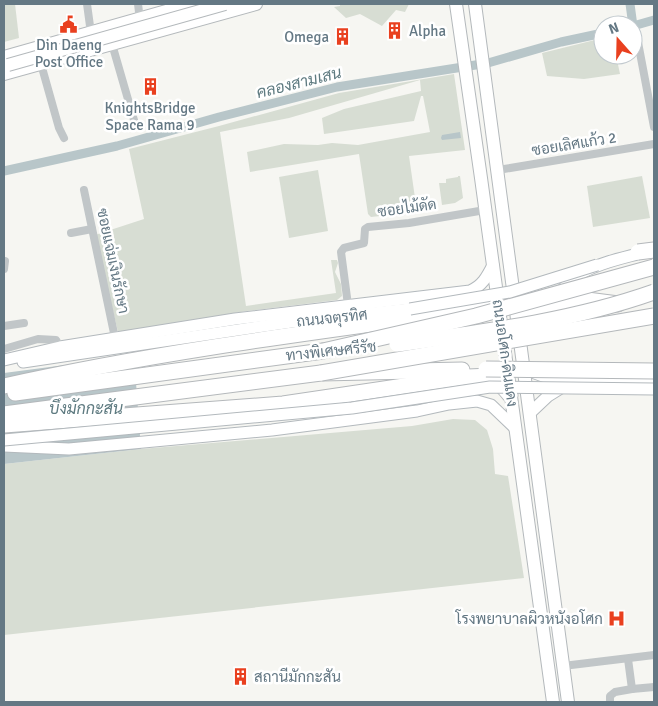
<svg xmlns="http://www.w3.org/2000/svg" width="658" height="706" viewBox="0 0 658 706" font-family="Signika,Sarabun,sans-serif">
  <rect width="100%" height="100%" fill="#f6f6f2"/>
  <g fill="#d7ddd3">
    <path d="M4,4H15L19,38L4,42Z"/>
    <path d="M340,4H409L405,12L396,10L382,26L360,14L346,18L334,7L340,6Z"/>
    <path d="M603,38V55H616L620,74L584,79L547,76L542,53Z"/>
    <path d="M454,74L465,150L409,156L417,212L371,217L368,214L359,154L250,172L247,152L284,144L318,145L332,143L358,145L430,132L423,96H421L414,121L324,134L322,118L344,109L421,91L420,80L289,118L220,132L246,306L336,293L331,260H337L338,263L335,272L341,284L342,296L337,300L247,311L118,332L95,235L144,219L129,149L219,126L339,93Z"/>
    <path d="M318,170L328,231L289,238L279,177Z"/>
    <path d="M458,176H460L463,198L455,203L442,205L439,183H446V179L458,177Z"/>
    <path d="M642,176L650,218L593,227L587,186Z"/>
    <path d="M453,419L475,420L487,430L493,449L495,474L508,476L524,578L4,635V464L141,449L412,426Z"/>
  </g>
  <g fill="#b8c6c9">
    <path d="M460,132L461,138L442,140L441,138L442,135Z"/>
    <path d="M134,356L141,449L4,464V373Z"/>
  </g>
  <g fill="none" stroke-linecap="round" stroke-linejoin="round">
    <g stroke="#b8c6c9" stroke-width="9">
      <path d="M630,4L633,26"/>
      <path d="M633,26L654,20"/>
      <path d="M4,171L117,146L219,117L337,87L488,63L561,42L603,33"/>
    </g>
    <defs>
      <g id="secondary">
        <path d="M515,300L519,308L528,314L551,309C569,267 605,263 645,252"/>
        <path d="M4,360L60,347L235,319L470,291C482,286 487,277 493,265"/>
        <path d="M23,362L291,322L410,309"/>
        <path d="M532,372L551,379L654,381"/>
        <path d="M530,413L548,396L564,386"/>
        <path d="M4,446L69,449L272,430L417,411L449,404L477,401L491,405L515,428"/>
      </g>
      <g id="primary">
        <path d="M456,4L481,178L553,702"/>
        <path d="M475,4L568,702"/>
        <path d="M4,57L191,4"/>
        <path d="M4,74L256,4"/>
      </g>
      <g id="motorway">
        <path d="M551,309L587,300L618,304"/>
        <path d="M4,386C161,351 321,331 481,309L490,305L497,298"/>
        <path d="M15,393L323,351"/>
        <path d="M4,414L321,373L462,370"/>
        <path d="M4,425L283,404L465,377C490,376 494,375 510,395"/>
      </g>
    </defs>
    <use href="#secondary" stroke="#b3b9bd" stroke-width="13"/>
    <use href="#primary" stroke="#b4b9bc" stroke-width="14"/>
    <use href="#motorway" stroke="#b4b8bb" stroke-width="17"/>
    <g stroke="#c1c6c8" stroke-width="8">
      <path d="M87,4L90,26"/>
      <path d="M138,4L139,12"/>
      <path d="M637,37L654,127"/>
      <path d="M112,44L136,127"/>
      <path d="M41,64L59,128L64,138"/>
      <path d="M498,170L654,144"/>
      <path d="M84,190L115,338"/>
      <path d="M71,233L92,229"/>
      <path d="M4,269L5,261"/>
      <path d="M348,305L341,252L344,248L364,243L365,229L368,227L409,223L485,210"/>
      <path d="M4,326L24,323"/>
      <path d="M4,349L38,339L56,340L60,347"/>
      <path d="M563,666L654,655"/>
      <path d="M632,689L654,687"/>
      <path d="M610,702V696L615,692L632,689L628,659"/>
    </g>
    <use href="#secondary" stroke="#fff" stroke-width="11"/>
    <use href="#primary" stroke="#fff" stroke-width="12"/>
    <use href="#motorway" stroke="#fff" stroke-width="15"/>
    <defs>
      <g id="secondary-bridge">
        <path d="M410,309L510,292L597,265"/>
        <path d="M4,440L352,408L490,387L654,389"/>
      </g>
      <path id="primary-bridge" d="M8,65L225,4"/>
      <g id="motorway-bridge">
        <path d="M638,252L654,250"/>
        <path d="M397,344C484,332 572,321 654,292"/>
        <path d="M323,351L476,316L654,267"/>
        <path d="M486,369L654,371"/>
        <path d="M321,373L654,316"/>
      </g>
    </defs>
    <use href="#secondary-bridge" stroke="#b3b9bd" stroke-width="13" stroke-linecap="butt"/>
    <use href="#primary-bridge" stroke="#b4b9bc" stroke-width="14" stroke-linecap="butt"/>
    <use href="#motorway-bridge" stroke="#b4b8bb" stroke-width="17" stroke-linecap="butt"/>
    <use href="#secondary-bridge" stroke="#fff" stroke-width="11"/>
    <use href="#primary-bridge" stroke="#fff" stroke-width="12"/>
    <use href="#motorway-bridge" stroke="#fff" stroke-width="15"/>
  </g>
  <defs>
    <symbol id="civic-bare" viewBox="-9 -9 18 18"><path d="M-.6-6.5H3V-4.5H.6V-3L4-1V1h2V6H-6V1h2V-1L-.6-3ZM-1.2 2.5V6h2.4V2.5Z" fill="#e9401f" stroke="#fff" stroke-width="2.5" paint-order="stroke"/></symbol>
    <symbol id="building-bare" viewBox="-9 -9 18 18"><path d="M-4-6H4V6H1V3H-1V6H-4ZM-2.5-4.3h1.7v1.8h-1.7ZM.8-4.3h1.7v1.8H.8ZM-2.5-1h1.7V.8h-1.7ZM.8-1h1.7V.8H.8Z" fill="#e9401f" stroke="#fff" stroke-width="2.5" paint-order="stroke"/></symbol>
    <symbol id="hospital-bare" viewBox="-9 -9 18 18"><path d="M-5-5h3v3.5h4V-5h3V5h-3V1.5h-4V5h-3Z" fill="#e9401f" stroke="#fff" stroke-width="2.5" paint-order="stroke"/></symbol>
  </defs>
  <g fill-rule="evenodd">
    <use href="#civic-bare" x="56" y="12" width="25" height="25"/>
    <use href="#building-bare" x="382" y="18" width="25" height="25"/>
    <use href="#building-bare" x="330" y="24" width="25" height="25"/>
    <use href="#building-bare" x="138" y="74" width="25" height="25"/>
    <use href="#hospital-bare" x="604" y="606" width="25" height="25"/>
    <use href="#building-bare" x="228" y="664" width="25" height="25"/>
  </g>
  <g text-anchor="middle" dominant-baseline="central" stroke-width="5" stroke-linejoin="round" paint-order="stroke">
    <g font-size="15" fill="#647884" stroke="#fff" text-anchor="start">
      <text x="409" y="31">Alpha</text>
      <text x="329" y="37" text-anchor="end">Omega</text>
      <text x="69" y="45" text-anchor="middle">Din Daeng<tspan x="69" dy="17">Post Office</tspan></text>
      <text x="150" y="108" text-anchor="middle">KnightsBridge<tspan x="150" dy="17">Space Rama 9</tspan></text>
      <text x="603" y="619" text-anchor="end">โรงพยาบาลผิวหนังอโศก</text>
      <text x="254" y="677">สถานีมักกะสัน</text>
    </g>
    <g font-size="15" fill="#647884" stroke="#fff">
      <text transform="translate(574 144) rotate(-9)">ซอยเลิศแก้ว 2</text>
      <text transform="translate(407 208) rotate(-8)">ซอยไม้ดัด</text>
      <text transform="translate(113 261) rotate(78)">ซอยแจ่มเงินรักษา</text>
      <text transform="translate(332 318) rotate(-6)">ถนนจตุรทิศ</text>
      <text transform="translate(331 351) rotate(-6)">ทางพิเศษศรีรัช</text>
      <text transform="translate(505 353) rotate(82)">ถนนอโศก-ดินแดง</text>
    </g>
    <g font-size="16" font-style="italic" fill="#5f7b81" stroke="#fff">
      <text transform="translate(299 83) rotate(-14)">คลองสามเสน</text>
      <text x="86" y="409">บึงมักกะสัน</text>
    </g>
  </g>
  <rect width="658" height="706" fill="none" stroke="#647884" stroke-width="10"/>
  <g transform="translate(618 40) rotate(340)"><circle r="24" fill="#ffffff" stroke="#c1c9ce"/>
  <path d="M0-4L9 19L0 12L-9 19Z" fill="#e9401f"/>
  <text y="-8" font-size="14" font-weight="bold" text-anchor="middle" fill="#647884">N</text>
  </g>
</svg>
